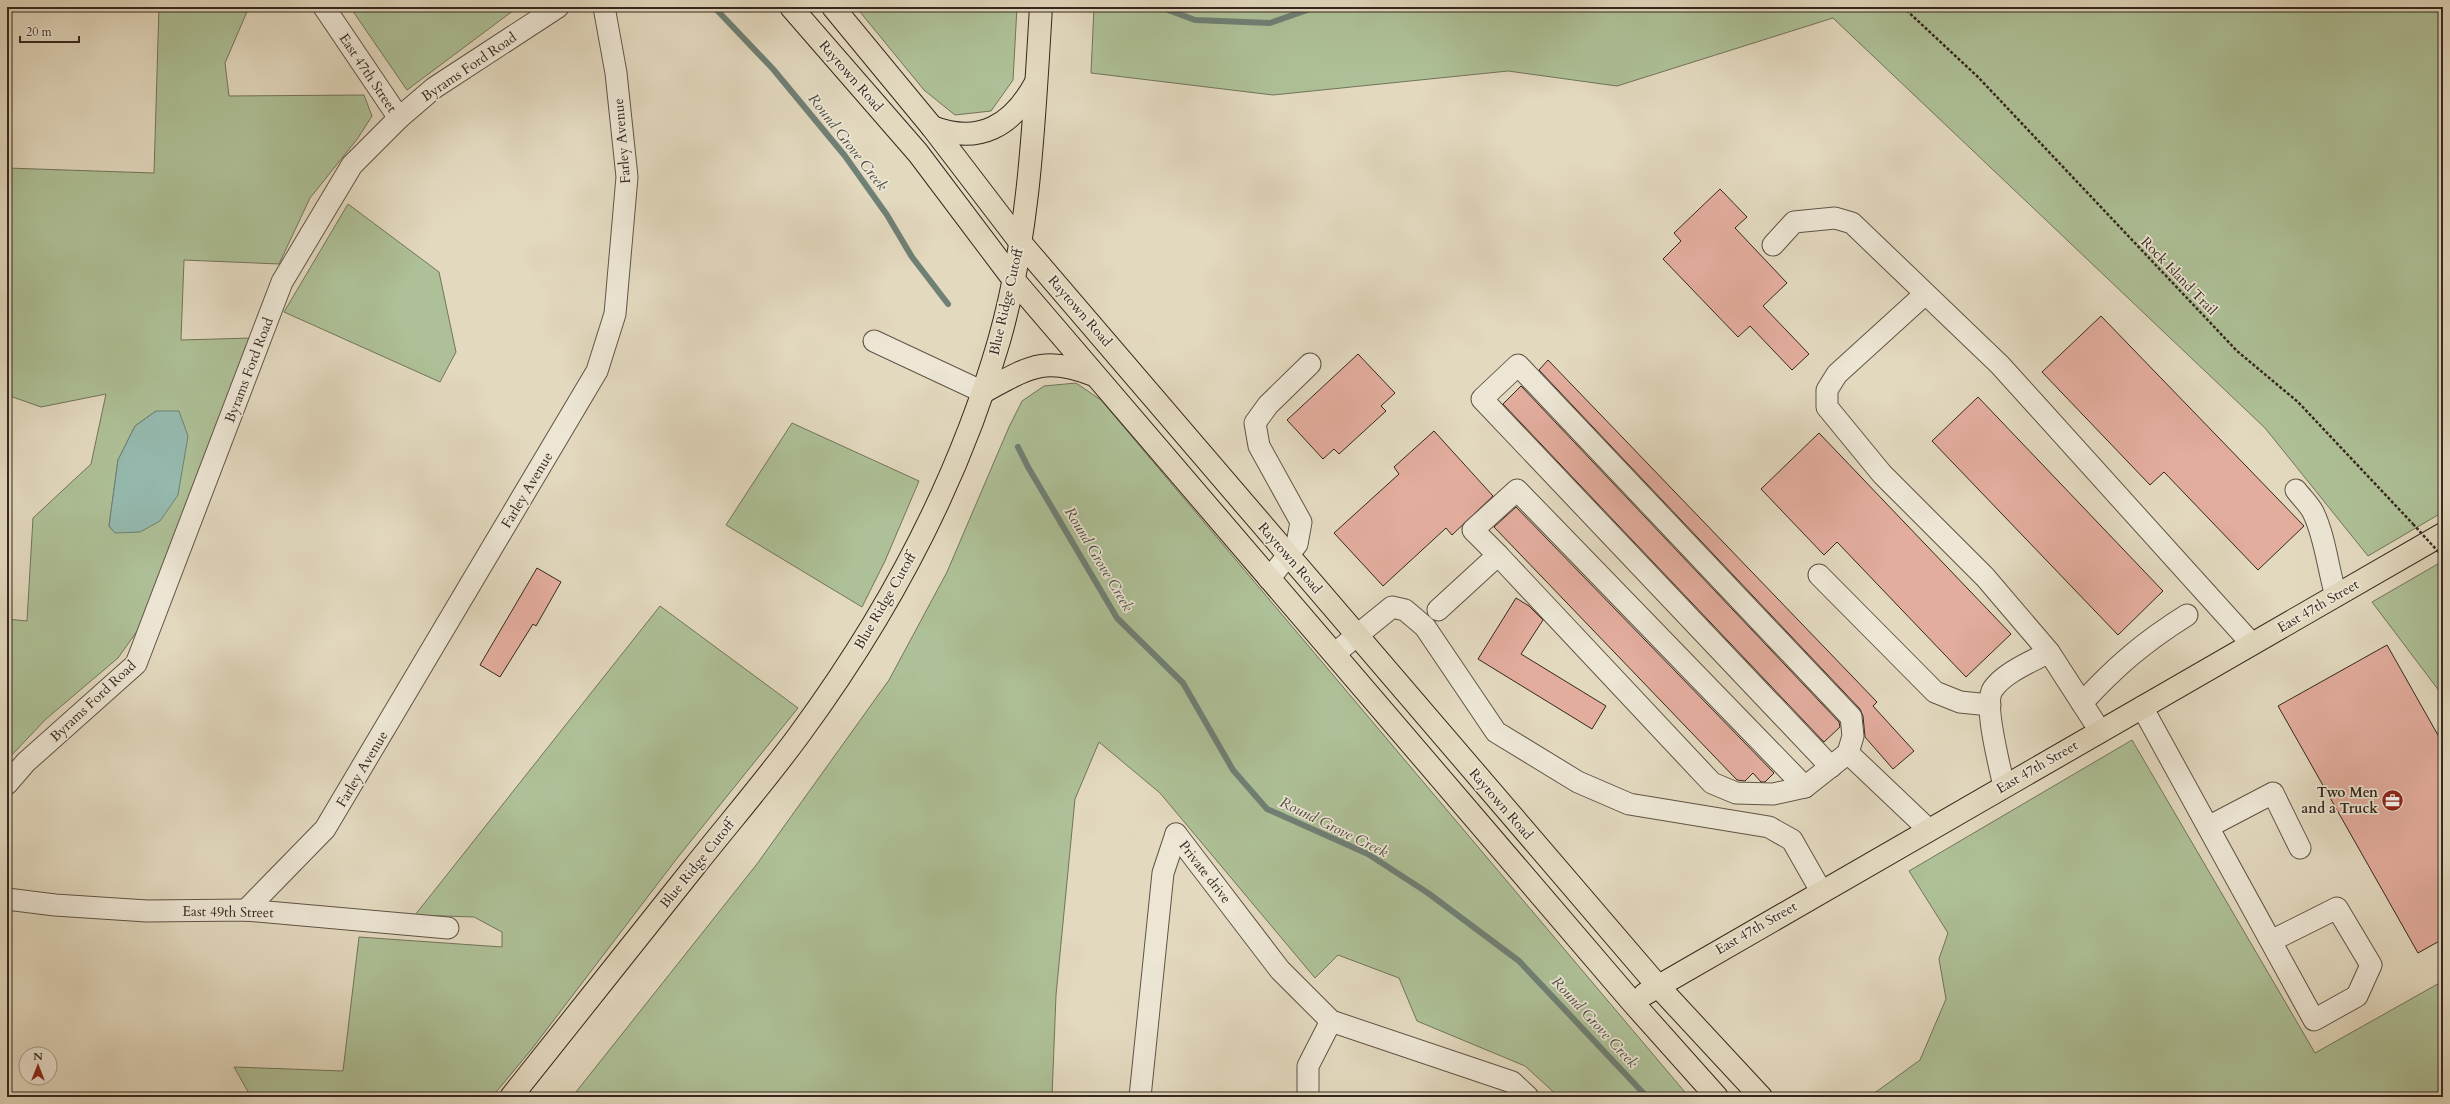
<svg xmlns="http://www.w3.org/2000/svg" width="2450" height="1104" viewBox="0 0 2450 1104" font-family="Cardo,serif">
  <rect width="100%" height="100%" fill="#e3d9bf"/>
  <filter id="stains"><feTurbulence type="fractalNoise" baseFrequency=".005" numOctaves="4"/><feColorMatrix values="0 0 0 0 .2 0 0 0 0 .09 0 0 0 0 .02 0 0 0 .5 -.17"/></filter>
  <radialGradient id="worn" r=".72"><stop offset=".6" stop-color="#630" stop-opacity="0"/><stop offset="1" stop-color="#630" stop-opacity=".3"/></radialGradient>
  <g fill="#aec097" stroke="#72745a" fill-rule="evenodd">
    <path d="M159,7H249L225,63L229,96L364,95L372,116L358,138L310,198L279,264L184,260L181,340L251,338L140,627L118,658L46,719L7,760V619L27,621L33,518L91,464L106,394L41,407L7,395V168L154,173ZM156,411L115,533L109,526L118,460L135,426Z"/>
    <path d="M350,7H518L407,90Z"/>
    <path d="M856,7H1017L1013,80L991,111L955,115L924,90Z"/>
    <path d="M1094,7H2443V512L2368,556L2265,428L1833,18L1617,86L1508,71L1273,95L1091,73Z"/>
    <path d="M348,204L439,272L456,352L440,382L284,312Z"/>
    <path d="M1076,383L1101,400L1689,1097H1559L1525,1066L1417,1021L1399,978L1338,955L1315,978L1160,793L1099,742L1075,799L1056,995L1052,1097H572L757,864L889,680L947,572L1009,427L1022,401L1044,386Z"/>
    <path d="M792,423L919,481L885,561L862,607L726,525Z"/>
    <path d="M2443,561V696L2372,602Z"/>
    <path d="M660,606L798,708L678,857L531,1050L492,1097H251L234,1067L343,1071L359,937L502,947V932L474,917L415,915Z"/>
    <path d="M2132,740L2315,1053L2443,981V1097H1869L1920,1060L1946,999L1939,959L1948,933L1909,871Z"/>
  </g>
  <path fill="#95baaf" stroke="#6f8075" d="M156,411H179L188,436L178,495L160,521L140,532L115,533L109,526L118,460L135,426Z"/>
  <g fill="none" stroke-linecap="round" stroke-linejoin="round">
    <g stroke="#6f8075" stroke-width="6">
      <path d="M714,7L773,69L845,156L887,215L912,257L948,304"/>
      <path d="M1160,7L1195,20L1270,23L1316,7"/>
      <path d="M1018,447L1028,467L1117,618L1183,683L1233,770L1267,809L1368,854L1428,893L1519,961L1647,1097"/>
    </g>
  </g>
  <g fill="#e3ad9e" stroke="#35281e">
    <path d="M1720,189L1747,217L1735,228L1787,283L1763,306L1809,354L1792,370L1750,326L1738,337L1663,259L1681,241L1674,233Z"/>
    <path d="M2101,316L2304,526L2258,570L2164,472L2150,485L2042,372Z"/>
    <path d="M1358,354L1395,393L1381,406L1386,411L1339,454L1334,449L1323,459L1287,420Z"/>
    <path d="M1548,360L1877,702L1873,706L1914,751L1893,769L1865,737L1863,716L1860,709L1539,370Z"/>
    <path d="M1521,386L1839,722L1840,727L1824,742L1503,404Z"/>
    <path d="M1978,397L2163,591L2118,635L1932,441Z"/>
    <path d="M1434,431L1493,496L1452,535L1446,528L1383,586L1334,533L1399,474L1394,467Z"/>
    <path d="M1819,433L2011,634L1966,677L1837,542L1824,555L1761,489Z"/>
    <path d="M1516,507L1774,773L1765,782H1761L1753,773L1745,781L1737,780L1494,527Z"/>
    <path d="M537,568L561,582L536,626L533,624L500,677L480,665Z"/>
    <path d="M1516,598L1529,606L1543,620L1521,654L1606,706L1592,729L1478,659Z"/>
    <path d="M2387,645L2443,744V939L2418,953L2278,706Z"/>
  </g>
  <g fill="none" stroke-linecap="round" stroke-linejoin="round">
    <defs>
      <g id="minor">
        <path d="M324,7L399,118"/>
        <path d="M1773,245L1794,222L1835,218L1852,223L2000,365L2252,644"/>
        <path d="M1925,294L1837,374L1827,390V407L1882,474L1985,577L2049,652L2100,731"/>
        <path d="M874,341L983,392"/>
        <path d="M2296,490C2301,497 2309,504 2313,512C2325,536 2328,569 2336,596"/>
        <path d="M1498,555L1473,530L1517,490L1805,787"/>
        <path d="M1819,575L1935,692L1960,702L1990,705"/>
        <path d="M1269,579L1297,544L1301,522L1259,446L1255,423L1268,405L1310,364"/>
        <path d="M1438,610L1498,555L1712,783L1736,793L1773,794L1805,787L1848,753L1928,829"/>
        <path d="M1334,654L1392,607L1405,610L1425,627L1496,732L1578,782L1629,804L1769,827L1792,840L1821,891"/>
        <path d="M2082,703C2116,666 2144,642 2187,615"/>
        <path d="M2142,707L2314,1020L2357,996L2371,965L2337,908L2271,941"/>
        <path d="M1831,767L1482,399L1518,365L1851,717L1853,736L1848,753"/>
        <path d="M7,784L26,762L136,664L282,282L352,165L399,118L434,88L558,7"/>
        <path d="M2004,786C2000,768 1983,703 1993,689C2005,672 2031,662 2049,652"/>
        <path d="M2208,827L2273,793L2300,848"/>
        <path d="M1176,834L1280,970L1331,1021L1512,1082L1528,1097"/>
        <path d="M7,899L55,905L147,911L246,910L448,928"/>
        <path d="M246,910L325,829L597,371L615,314L627,177L616,73L604,7"/>
        <path d="M1140,1097L1163,873L1176,834"/>
        <path d="M1308,1097V1066L1331,1021"/>
      </g>
      <g id="major">
        <path d="M791,7L918,153L1013,279L1633,1003L1717,1097"/>
        <path d="M833,7L932,127L1020,242L1657,985L1761,1097"/>
        <path d="M932,127C979,145 1012,126 1035,84"/>
        <path d="M983,392C1028,368 1043,355 1094,375"/>
        <path d="M1645,994L2443,534"/>
        <path d="M511,1097C572,1020 633,944 694,867C729,823 766,780 799,735C888,614 957,486 999,341C1030,232 1034,120 1041,7"/>
      </g>
    </defs>
    <use href="#minor" stroke="#605446" stroke-width="23"/>
    <use href="#major" stroke="#35281e" stroke-width="24"/>
    <path stroke="#35281e" stroke-width="2.5" stroke-dasharray="3 2" stroke-linecap="butt" d="M1903,7L1978,77L2237,351L2298,402L2413,524"/>
    <use href="#minor" stroke="#ede6d5" stroke-width="21"/>
    <use href="#major" stroke="#e3d9bf" stroke-width="22"/>
    <path stroke="#35281e" stroke-width="2.5" stroke-dasharray="3 2" stroke-linecap="butt" d="M2413,524L2443,557"/>
  </g>
  <defs>
    <symbol id="office-disc" viewBox="-11 -11 22 22"><circle r="9.5" fill="#8f2418" stroke="#ede6d5"/><path d="M-6-3h4V-5.5h4V-3h4V5H-6ZM-1-4.5V-3h2v-1.5ZM-6 0V1H6V0Z" fill="#fff"/></symbol>
  </defs>
  <g fill-rule="evenodd">
    <use href="#office-disc" x="2380" y="788" width="25" height="25"/>
  </g>
  <g text-anchor="middle" dominant-baseline="central" stroke-width="3.5" stroke-linejoin="round" paint-order="stroke">
    <g font-size="14" fill="#35281e" stroke="#ede6d5">
      <text transform="translate(469 67) rotate(-34)">Byrams Ford Road</text>
      <text transform="translate(368 73) rotate(56)">East 47th Street</text>
      <text transform="translate(851 76) rotate(49)">Raytown Road</text>
      <text transform="translate(622 141) rotate(-95)">Farley Avenue</text>
      <text transform="translate(2179 276) rotate(46)">Rock Island Trail</text>
      <text transform="translate(1006 302) rotate(-77)">Blue Ridge Cutoff</text>
      <text transform="translate(1080 311) rotate(49)">Raytown Road</text>
      <text transform="translate(249 370) rotate(-69)">Byrams Ford Road</text>
      <text transform="translate(527 490) rotate(-59)">Farley Avenue</text>
      <text transform="translate(1290 558) rotate(49)">Raytown Road</text>
      <text transform="translate(885 601) rotate(-60)">Blue Ridge Cutoff</text>
      <text transform="translate(2318 606) rotate(-30)">East 47th Street</text>
      <text transform="translate(93 701) rotate(-43)">Byrams Ford Road</text>
      <text transform="translate(2037 767) rotate(-30)">East 47th Street</text>
      <text transform="translate(362 769) rotate(-59)">Farley Avenue</text>
      <text transform="translate(1501 804) rotate(49)">Raytown Road</text>
      <text transform="translate(697 864) rotate(-51)">Blue Ridge Cutoff</text>
      <text transform="translate(1205 872) rotate(52)">Private drive</text>
      <text transform="translate(228 912) rotate(1)">East 49th Street</text>
      <text transform="translate(1756 928) rotate(-30)">East 47th Street</text>
    </g>
    <g font-size="14" font-weight="bold" fill="#35281e" stroke="#ede6d5" text-anchor="end">
      <text x="2378" y="792">Two Men<tspan x="2378" dy="16">and a Truck</tspan></text>
    </g>
    <g font-size="15" font-style="italic" fill="#4d4c42" stroke="#ede6d5">
      <text transform="translate(848 142) rotate(52)">Round Grove Creek</text>
      <text transform="translate(1099 559) rotate(59)">Round Grove Creek</text>
      <text transform="translate(1334 827) rotate(26)">Round Grove Creek</text>
      <text transform="translate(1595 1022) rotate(47)">Round Grove Creek</text>
    </g>
  </g>
  <rect width="2450" height="1104" fill="none" stroke="#e3d9bf" stroke-width="24"/>
  <rect x="8" y="8" width="2434" height="1088" fill="none" stroke="#35281e" stroke-width="2"/>
  <rect x="12" y="12" width="2426" height="1080" fill="none" stroke="#35281e"/>
  <g transform="translate(38 1066)"><circle r="19" fill="#ede6d5" stroke="#a39a8c"/>
  <path d="M0-3L7 15L0 10L-7 15Z" fill="#8f2418"/>
  <text y="-6" font-size="11" font-weight="bold" text-anchor="middle" fill="#35281e">N</text>
  </g>
  <path d="M20 36v6h59v-6" fill="none" stroke="#35281e" stroke-width="2"/>
  <text x="26" y="36" font-size="12" fill="#35281e" stroke="#ede6d5" stroke-width="3" paint-order="stroke">20 m</text>
  <rect width="100%" height="100%" filter="url(#stains)"/>
  <rect width="100%" height="100%" fill="url(#worn)"/>
</svg>
